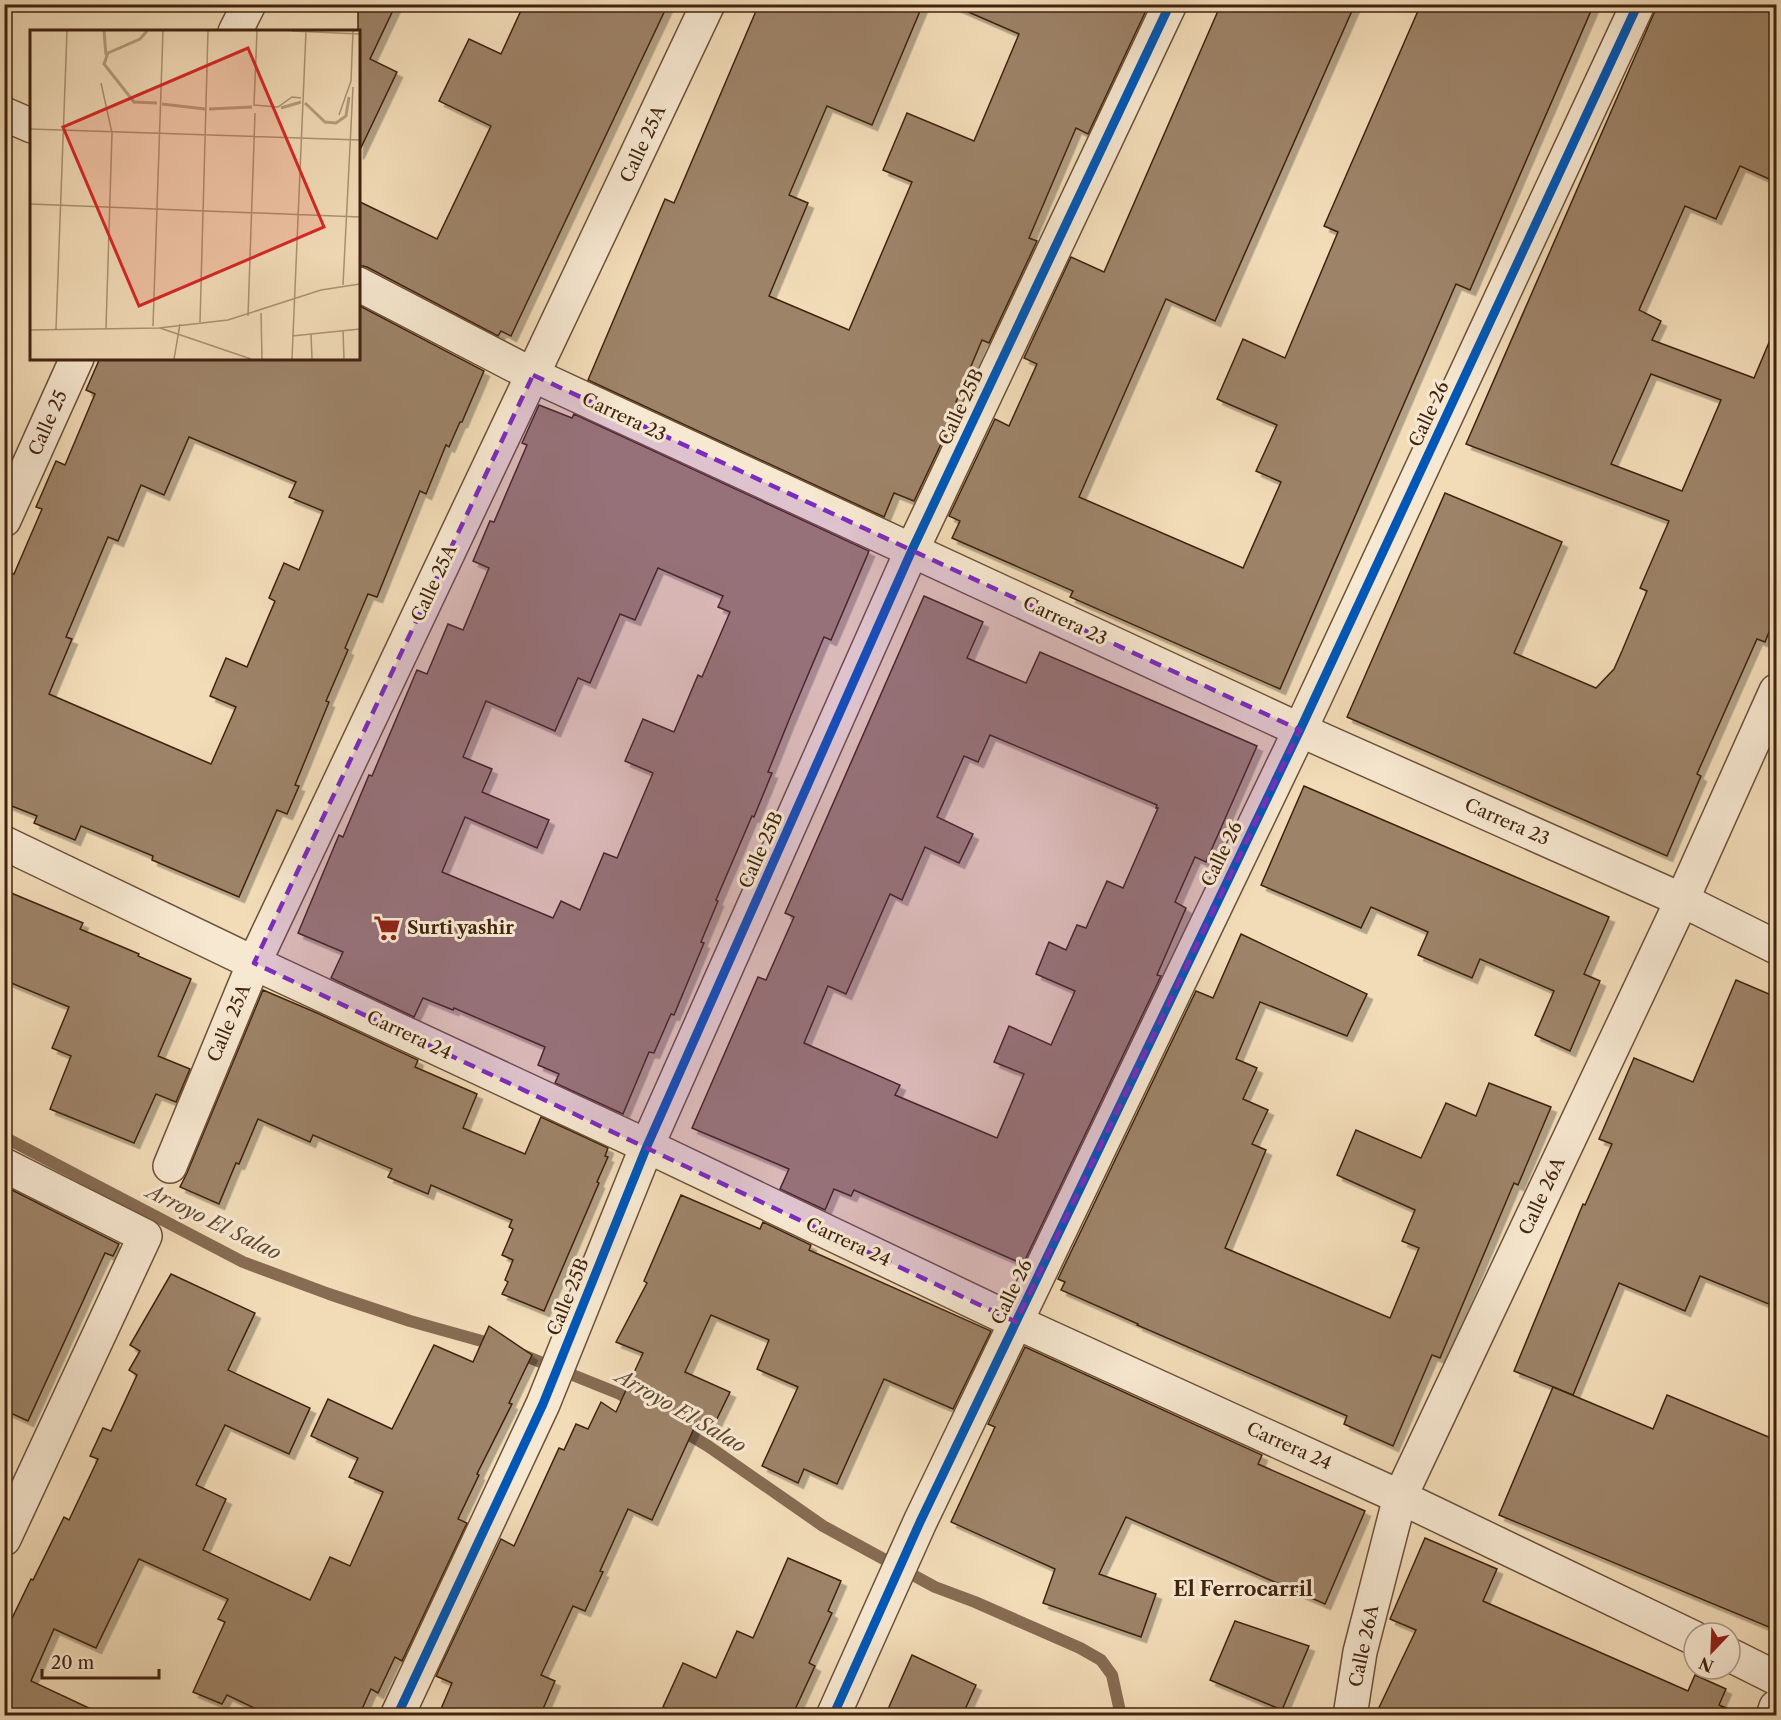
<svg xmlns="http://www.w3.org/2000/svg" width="1781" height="1720" viewBox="0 0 1781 1720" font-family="'Libre Caslon Text',serif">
  <defs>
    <filter id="shadow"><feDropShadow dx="5.5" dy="5.5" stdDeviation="0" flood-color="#0004"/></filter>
  </defs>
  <rect width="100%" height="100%" fill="#f2dcb8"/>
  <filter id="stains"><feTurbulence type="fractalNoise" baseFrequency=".00333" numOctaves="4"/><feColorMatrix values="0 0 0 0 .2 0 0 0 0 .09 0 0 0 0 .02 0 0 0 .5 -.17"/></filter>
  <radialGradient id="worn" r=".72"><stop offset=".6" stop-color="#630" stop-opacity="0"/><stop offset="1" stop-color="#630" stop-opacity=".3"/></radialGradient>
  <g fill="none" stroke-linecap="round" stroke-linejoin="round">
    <g stroke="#866c52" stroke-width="12">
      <path d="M4,1137L243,1262L329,1294L410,1321L496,1345"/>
      <path d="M518,1353L620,1394L637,1404"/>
      <path d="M678,1428L708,1446L823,1526L935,1587L975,1602L1080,1648L1101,1660L1112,1675L1121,1716"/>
    </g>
  </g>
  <g fill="#9d8367" stroke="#40230f" stroke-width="1.5" fill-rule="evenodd" filter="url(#shadow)">
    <path d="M358,4H396L370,59L397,72L358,154Z"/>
    <path d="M524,4H668L511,336L501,331L498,336L367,267L358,265V201L437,239L491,126L439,101L469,39L501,54Z"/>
    <path d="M759,4H923L872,125L827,106L789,195L808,203L769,296L849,330L912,182L883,170L907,113L974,141L1019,34L950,4H1149L1088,134L1076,128L1029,238L1037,241L989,343L982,340L956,402L960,404L914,501L894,493L884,517L588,380L665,199L674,203Z"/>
    <path d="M1221,4H1355L1215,321L1166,299L1079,497L1243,568L1281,482L1256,471L1277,425L1217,399L1243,339L1285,358L1338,232L1324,226L1421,4H1594L1470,290L1456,284L1280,689L1070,597L1073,591L952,538L960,521L949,516L995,419L1009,426L1037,364L1024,358L1071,257L1104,272Z"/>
    <path d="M1658,4H1776V82L1772,91L1770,117L1776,120V182L1740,166L1716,219L1685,206L1639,310L1661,321L1652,340L1754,378L1776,326V615L1765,642L1757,639L1697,774L1701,776L1667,856L1347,717L1445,493L1562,542L1514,653L1596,688L1614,669L1622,651L1647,591L1640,588L1669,521L1466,444ZM1651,374L1721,400L1682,491L1611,464Z"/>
    <path d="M358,305L484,371L462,422H460L449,447L446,445L426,494L420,491L377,597L368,594L345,648L348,650L326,701L329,702L295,785L299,786L287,814L277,810L239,897L152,860L153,856L81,826L75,840L34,823L37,816L4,803V570L14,574L42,509L36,507L56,461L65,465L95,394L86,390L100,358H358ZM189,437L296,482L289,497L323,511L299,570L284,563L269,598L275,601L247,667L226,658L210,696L236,707L211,764L49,694L72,639L66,637L108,537L118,541L141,485L164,495Z"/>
    <path d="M539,405L572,418L574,414L869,551L831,640L824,637L791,715L768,772L772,773L754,817L752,816L716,900L718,901L701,942L704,943L674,1015L671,1014L654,1053L649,1052L623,1114L555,1083L559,1074L538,1065L545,1047L454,1008L453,1010L423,998L414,1017L331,978L343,952L298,933L339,835L343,837L369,775L372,776L417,670L427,674L448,624L463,630L489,568L473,561L490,521L494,522L527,445L522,443ZM658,568L723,596L718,607L730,612L702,677L698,675L674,732L643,719L625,761L653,773L617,858L604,853L580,910L561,901L553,918L442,872L465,817L537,848L549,820L482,792L492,769L463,757L486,701L555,731L578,678L590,683L620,614L635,620Z"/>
    <path d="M924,596L983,622L967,658L1026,683L1040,652L1257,746L1206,862L1195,857L1175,902L1186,908L1157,975L1161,976L1023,1264L854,1190L851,1196L834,1189L825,1210L780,1189L789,1169L692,1128L758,977L766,980L794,917L785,913ZM990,735L1157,805L1156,808H1158L1123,888L1107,881L1086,928L1077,925L1066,950L1049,942L1036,974L1075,991L1051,1045L1009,1026L994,1062L1024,1074L997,1138L895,1095L900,1085L804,1043L828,986L846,994L890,894L902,900L925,847L959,863L973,834L937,817L964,756L978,762Z"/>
    <path d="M1304,786L1609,917L1584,974L1600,981L1570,1051L1535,1035L1554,991L1480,959L1472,978L1418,955L1428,932L1371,907L1361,928L1261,885Z"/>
    <path d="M4,890L83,923L80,929L139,954L138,956L191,979L158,1056L190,1069L176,1102L156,1094L134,1143L50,1109L71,1056L52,1048L69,1007L4,980Z"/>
    <path d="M1241,934L1367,994L1347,1036L1260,1002L1236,1059L1257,1068L1243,1099L1268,1110L1252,1144L1266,1150L1225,1248L1390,1318L1419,1248L1402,1241L1415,1210L1337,1175L1356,1130L1421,1158L1446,1103L1476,1116L1489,1083L1551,1107L1518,1185L1514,1183L1440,1358L1432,1355L1393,1446L1344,1424L1347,1416L1137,1325L1138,1324L1061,1290L1065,1282L1058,1279L1196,991L1213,998Z"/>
    <path d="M1736,980L1776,997V1307L1700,1276L1685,1311L1619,1283L1573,1395L1514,1371L1583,1204L1585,1205L1612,1144L1599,1139L1634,1058L1693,1082Z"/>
    <path d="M263,990L317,1013L418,1060L415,1067L477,1094L463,1128L525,1154L541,1117L608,1148L605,1156L608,1157L597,1182L599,1183L544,1311L502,1294L508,1282L505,1280L513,1260L502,1255L513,1229L509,1227L512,1220L431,1185L428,1194L388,1177L392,1169L313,1135L310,1142L258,1119L239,1164L236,1163L219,1204L180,1187L187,1173Z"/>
    <path d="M4,1186L119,1244L113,1256L105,1253L28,1421L4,1410Z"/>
    <path d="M681,1195L760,1229L763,1222L811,1245L809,1250L991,1331L953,1409L884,1379L837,1484L804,1469L798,1483L762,1466L798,1387L757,1369L769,1340L711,1315L685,1372L730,1392L712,1429L697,1422L652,1520L628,1509L600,1571L603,1572L585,1611L573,1606L541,1675L555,1681L540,1716H438L452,1683L436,1676L501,1539L514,1546L559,1448L564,1450L576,1424L588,1429L601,1402L616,1412L643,1353L616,1342L647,1283L644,1281Z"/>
    <path d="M171,1274L255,1313L228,1370L310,1408L289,1454L225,1425L196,1485L226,1499L203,1550L310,1600L330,1557L350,1566L383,1492L349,1477L358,1458L311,1436L328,1399L392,1429L434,1345L473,1362L489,1326L532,1355L509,1403L512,1404L477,1474L479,1475L458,1519L467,1523L402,1661L395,1657L378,1693L371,1689L359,1716H271L227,1695L222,1704L193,1692L225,1622L218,1619L228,1599L139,1559L96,1648L54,1629L31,1681L106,1716H4V1635L31,1579L33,1580L64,1517L69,1520L98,1459L90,1456L103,1428L111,1431L137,1375L129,1370L140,1351L130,1345Z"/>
    <path d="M1025,1347L1262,1455L1258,1464L1365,1511L1325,1604L1126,1517L1099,1574L1156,1594L1141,1637L1043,1603L1055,1569L951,1522L995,1427L988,1424Z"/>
    <path d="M1553,1387L1653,1429L1667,1395L1776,1440V1630L1499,1515Z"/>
    <path d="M1425,1538L1497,1569L1483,1601L1688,1691L1695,1675L1726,1689L1719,1705L1745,1716H1375L1416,1630L1390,1619Z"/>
    <path d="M788,1558L841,1581L828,1611L832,1613L809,1663L815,1666L792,1716H682L663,1707L683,1663L716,1678L737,1631L753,1638Z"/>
    <path d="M1235,1621L1309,1646L1282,1710L1210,1680Z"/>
    <path d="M912,1655L976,1685L962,1716H885Z"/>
  </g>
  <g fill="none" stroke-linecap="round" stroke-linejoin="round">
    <defs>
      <g id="street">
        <path d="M235,32L249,4"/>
        <path d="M4,114L32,126"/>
        <path d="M358,284L533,375L1300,730L1682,900L1776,947"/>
        <path d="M4,520L77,358"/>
        <path d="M4,843L254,963L647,1146L1016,1322L1400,1497L1694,1638"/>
        <path d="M4,1165L145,1236L4,1539"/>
        <path d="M170,1166L254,963L708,4"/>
        <path d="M1730,1655L1776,1678"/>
        <path d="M397,1716L543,1404L647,1146L912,550L1170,4"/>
        <path d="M833,1716L920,1522L1300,730L1638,4"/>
        <path d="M1350,1716L1360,1652L1400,1497L1682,900L1776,691"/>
        <path d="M1773,1716L1776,1707"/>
      </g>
    </defs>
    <use href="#street" stroke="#6c5139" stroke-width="36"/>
    <use href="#street" stroke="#f7e8d1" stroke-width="33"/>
    <defs>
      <g id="cycleway">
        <path d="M397,1716L543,1404L647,1146L912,550L1170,4"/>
        <path d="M833,1716L920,1522L1300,730L1638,4"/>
      </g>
    </defs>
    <use href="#cycleway" stroke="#f7e8d1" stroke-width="13"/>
    <use href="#cycleway" stroke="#0057b8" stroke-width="9"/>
  </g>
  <path fill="#7b2cbf" fill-opacity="0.2" stroke="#7b2cbf" stroke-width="4.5" stroke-dasharray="12 8" stroke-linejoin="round" d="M533,375L1300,730L1016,1322L254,963Z"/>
  <defs>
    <symbol id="supermarket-bare" viewBox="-9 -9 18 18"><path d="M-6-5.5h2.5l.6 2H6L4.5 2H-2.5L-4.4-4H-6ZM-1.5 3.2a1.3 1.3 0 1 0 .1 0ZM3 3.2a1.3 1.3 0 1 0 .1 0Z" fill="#8f2418" stroke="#f7e8d1" stroke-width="2.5" paint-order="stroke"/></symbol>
  </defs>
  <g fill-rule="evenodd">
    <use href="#supermarket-bare" x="368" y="909" width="38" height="38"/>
  </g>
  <g text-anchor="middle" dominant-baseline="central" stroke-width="6" stroke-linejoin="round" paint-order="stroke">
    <g font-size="18" fill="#40230f" stroke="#f7e8d1">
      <text transform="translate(643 144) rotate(-65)">Calle 25A</text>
      <text transform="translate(961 407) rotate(-65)">Calle 25B</text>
      <text transform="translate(1429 414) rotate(-65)">Calle 26</text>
      <text transform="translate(624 417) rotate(25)">Carrera 23</text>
      <text transform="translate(48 423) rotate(-66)">Calle 25</text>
      <text transform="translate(434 583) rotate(-65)">Calle 25A</text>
      <text transform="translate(1065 621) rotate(25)">Carrera 23</text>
      <text transform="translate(1507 822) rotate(24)">Carrera 23</text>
      <text transform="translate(761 850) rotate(-66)">Calle 25B</text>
      <text transform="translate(1222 854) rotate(-64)">Calle 26</text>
      <text transform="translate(229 1023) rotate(-67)">Calle 25A</text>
      <text transform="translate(409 1035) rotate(25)">Carrera 24</text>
      <text transform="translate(1542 1196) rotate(-65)">Calle 26A</text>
      <text transform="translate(848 1242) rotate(25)">Carrera 24</text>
      <text transform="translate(1012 1292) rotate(-64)">Calle 26</text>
      <text transform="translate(568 1297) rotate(-68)">Calle 25B</text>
      <text transform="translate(1289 1446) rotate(24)">Carrera 24</text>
      <text transform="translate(1364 1646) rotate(-78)">Calle 26A</text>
    </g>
    <g font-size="18" font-weight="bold" fill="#40230f" stroke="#f7e8d1" text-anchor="start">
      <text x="407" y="928">Surti yashir</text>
    </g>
    <g font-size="20" font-style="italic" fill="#634831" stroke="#f7e8d1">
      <text transform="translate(214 1222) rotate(26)">Arroyo El Salao</text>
      <text transform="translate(681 1411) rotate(30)">Arroyo El Salao</text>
    </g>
    <g font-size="20" font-weight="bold" fill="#40230f" stroke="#f7e8d1">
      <text x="1243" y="1589">El Ferrocarril</text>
    </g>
  </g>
  <g transform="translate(30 30)">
    <rect width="330" height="330" fill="#f2dcb8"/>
    <path fill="none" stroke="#b59d7f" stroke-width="3" d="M74,1L76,25M117,1L110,9L78,23L74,34L104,72L127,73M275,73L295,92L306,93L316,86L319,67M132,74L175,79M251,78L271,72M179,79L222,77"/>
    <path fill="none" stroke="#ab9274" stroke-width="1.5" d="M227,1L224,75L248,77L262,67L271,68M262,1L330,4M71,53L82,103L76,298M309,85L321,51L323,1M0,99L330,110M0,174L330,187M313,255L323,57M231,283L232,329M218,286L225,83M170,292L178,1M123,296L133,1M130,298L221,329M26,299L37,1M0,300L129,298L198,290L291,260L330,254M313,300L314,329M281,304L282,329M262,306L330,299M144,329L150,294M262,329L276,1"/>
    <path fill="#d62828" fill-opacity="0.15" stroke="#d62828" stroke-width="3" d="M218,18L294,197L109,276L33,97Z"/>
    <rect width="330" height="330" fill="none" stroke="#40230f" stroke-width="3"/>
  </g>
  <rect width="1781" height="1720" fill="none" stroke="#f2dcb8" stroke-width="24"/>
  <rect x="6" y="6" width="1769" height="1708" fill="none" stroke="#40230f" stroke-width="3"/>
  <rect x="12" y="12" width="1757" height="1696" fill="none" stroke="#40230f" stroke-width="1.5"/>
  <g transform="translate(1712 1651) rotate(203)"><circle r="28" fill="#f7e8d1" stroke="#ae9983" stroke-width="1.5"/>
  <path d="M0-4.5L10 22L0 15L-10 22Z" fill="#8f2418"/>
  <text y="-9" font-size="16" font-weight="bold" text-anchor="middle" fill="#40230f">N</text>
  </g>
  <path d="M42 1669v9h117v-9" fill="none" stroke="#40230f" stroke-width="3"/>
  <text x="51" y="1669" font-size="18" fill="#40230f" stroke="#f7e8d1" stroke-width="4.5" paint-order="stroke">20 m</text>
  <rect width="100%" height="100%" filter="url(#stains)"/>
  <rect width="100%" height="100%" fill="url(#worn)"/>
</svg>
